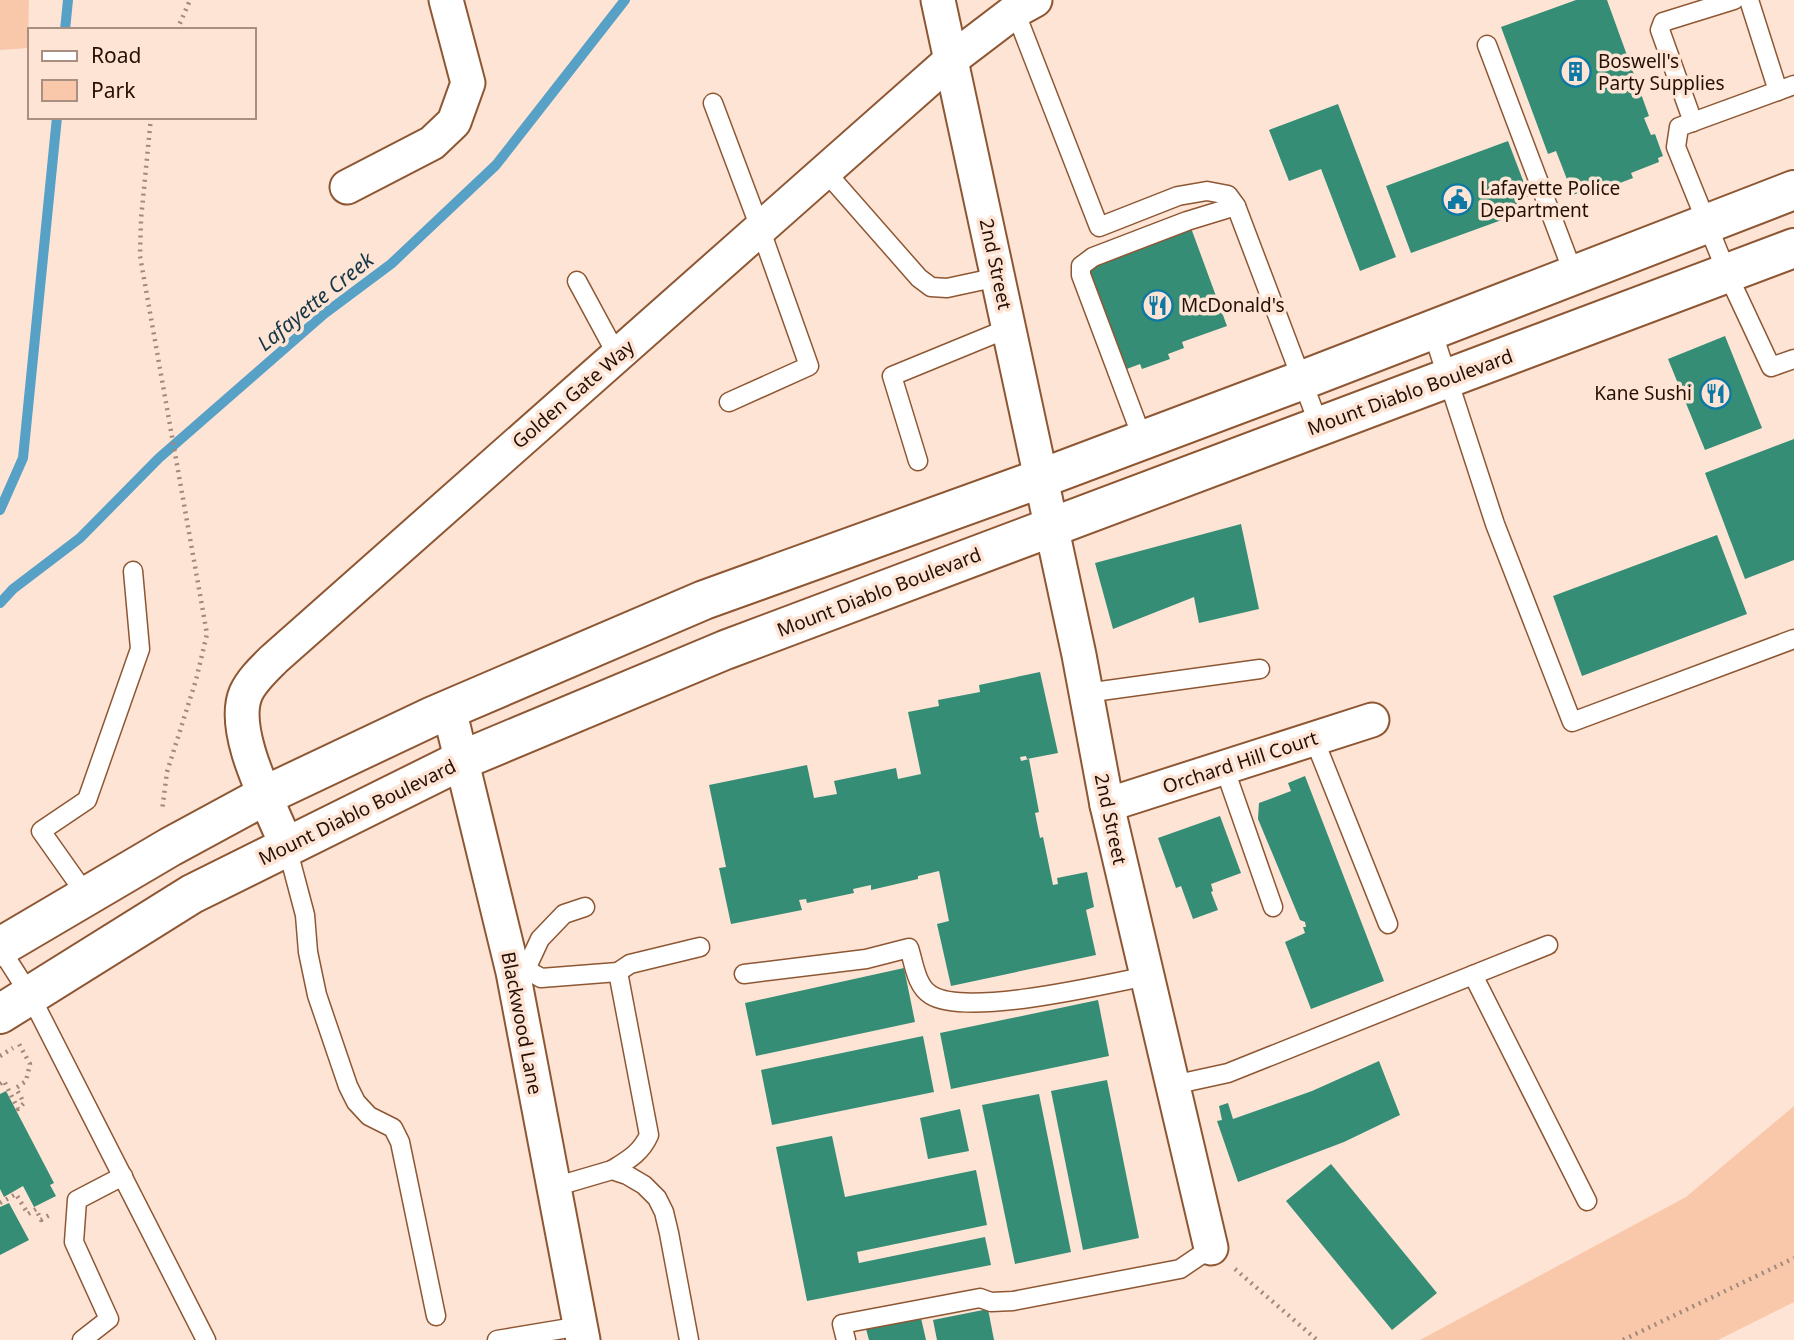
<svg xmlns="http://www.w3.org/2000/svg" width="1794" height="1340" viewBox="0 0 1794 1340" font-family="'Noto Sans',sans-serif">
  <rect width="100%" height="100%" fill="#fee4d5"/>
  <g fill="#f9c8aa">
    <path d="M0,0H29L28,48L0,50Z"/>
    <path d="M1794,1106V1302L1718,1340H1420L1686,1197Z"/>
  </g>
  <g fill="none" stroke-linecap="round" stroke-linejoin="round">
    <g stroke="#57a0c6" stroke-width="10">
      <path d="M65,30L68,0"/>
      <path d="M0,510L23,458L57,117"/>
      <path d="M0,603L13,589L80,538L159,458L324,314L391,264L496,165L625,0"/>
    </g>
  </g>
  <g fill="#358d76">
    <path d="M1576,0H1607L1649,116L1644,118L1651,135L1655,134L1663,156L1658,158L1659,162L1631,173L1633,178L1599,191L1597,186L1573,195L1556,151L1548,154L1501,27Z"/>
    <path d="M1338,104L1396,257L1360,271L1321,169L1289,181L1269,130Z"/>
    <path d="M1508,141L1529,196L1516,201L1521,213L1411,253L1386,186Z"/>
    <path d="M1191,228L1227,326L1182,342L1184,348L1168,354L1170,359L1142,369L1140,364L1124,370L1086,266Z"/>
    <path d="M1725,336L1762,428L1705,450L1668,359Z"/>
    <path d="M1794,439V560L1745,579L1705,473Z"/>
    <path d="M1241,524L1259,609L1199,623L1194,597L1113,629L1095,563Z"/>
    <path d="M1717,535L1747,614L1582,676L1553,596Z"/>
    <path d="M1040,672L1058,753L1027,759L1026,756L1020,757L1021,761L1029,759L1039,812L1035,813L1040,838L1043,837L1053,885L1058,884L1057,878L1087,872L1094,907L1086,910L1096,955L951,986L937,924L949,921L939,871L918,876V879L871,890V885L853,889L854,893L807,903L806,899L799,900L802,910L731,924L719,868L726,867L709,785L807,765L814,798L837,794L834,781L896,768L898,779L921,774L908,712L939,706L938,700L980,692L979,685Z"/>
    <path d="M1305,776L1384,981L1311,1009L1285,942L1305,933L1303,927H1306L1305,922L1300,920L1258,819L1259,803L1291,791L1288,783Z"/>
    <path d="M1220,816L1241,873L1211,884L1213,891L1211,892L1218,910L1193,919L1181,886L1176,888L1158,838Z"/>
    <path d="M904,968L915,1022L756,1056L745,1003Z"/>
    <path d="M1098,1000L1109,1056L951,1089L940,1033Z"/>
    <path d="M923,1036L934,1092L772,1125L761,1070Z"/>
    <path d="M1379,1061L1400,1115L1344,1142L1238,1182L1217,1121L1222,1120L1219,1106L1228,1103L1233,1119L1312,1091Z"/>
    <path d="M1107,1080L1139,1238L1083,1250L1051,1091Z"/>
    <path d="M6,1091L54,1183L50,1185L56,1196L34,1207L23,1186L4,1197L0,1189V1094Z"/>
    <path d="M1039,1094L1071,1252L1015,1264L982,1105Z"/>
    <path d="M960,1109L969,1151L928,1159L920,1118Z"/>
    <path d="M832,1136L845,1197L976,1170L987,1225L857,1252L859,1263L985,1237L991,1265L807,1301L776,1147Z"/>
    <path d="M1331,1164L1437,1293L1392,1330L1286,1201Z"/>
    <path d="M9,1203L29,1240L0,1255V1207Z"/>
    <path d="M988,1309L994,1340H937L933,1320Z"/>
    <path d="M921,1318L926,1340H869L866,1329Z"/>
  </g>
  <g fill="none" stroke-linecap="round" stroke-linejoin="round">
    <defs>
      <g id="service">
        <path d="M1749,0L1778,91"/>
        <path d="M1015,11L1099,227L1178,196L1207,191L1228,195L1236,206L1319,425"/>
        <path d="M1487,45L1574,275"/>
        <path d="M1794,85L1679,127L1676,147L1727,273L1771,367L1794,359"/>
        <path d="M713,103L760,228L809,366L729,402"/>
        <path d="M1693,122L1660,30L1663,22L1734,0"/>
        <path d="M825,171L919,278L931,287L947,288L998,277"/>
        <path d="M577,281L617,355"/>
        <path d="M1432,330L1495,524L1572,722L1794,639"/>
        <path d="M1143,440L1081,275V266L1093,257L1187,221L1236,206"/>
        <path d="M918,461L892,376L1009,328"/>
        <path d="M1086,693L1260,669"/>
        <path d="M1314,739L1388,924"/>
        <path d="M1224,767L1273,907"/>
        <path d="M287,847L305,915L308,952L317,995L348,1086L356,1102L369,1116L393,1128L400,1142L436,1316"/>
        <path d="M87,896L41,831L87,800L140,649L133,571"/>
        <path d="M0,948L30,995L206,1340"/>
        <path d="M526,969L541,978L618,972L630,964L700,947"/>
        <path d="M515,971L526,969L540,939L564,914L585,907"/>
        <path d="M744,974L866,959L909,948C914,963 916,986 931,995C966,1017 1103,985 1147,976"/>
        <path d="M1473,975L1587,1201"/>
        <path d="M1173,1085L1228,1073L1548,945"/>
        <path d="M612,1170C628,1160 641,1153 649,1135L618,972"/>
        <path d="M554,1187L612,1170L627,1175L644,1185L657,1198L664,1212L669,1233L689,1340"/>
        <path d="M82,1340L109,1319L74,1242L77,1200L123,1176"/>
        <path d="M497,1340L581,1326"/>
        <path d="M846,1340L842,1324L980,1298L991,1302L1013,1301L1180,1269L1211,1248"/>
      </g>
      <g id="minor">
        <path d="M938,0L1079,655L1107,805L1211,1248"/>
        <path d="M347,187L432,143L454,122L468,83L446,0"/>
        <path d="M449,709L513,972L583,1340"/>
        <path d="M1107,805L1372,720"/>
        <path d="M287,847C272,808 229,732 246,693C252,680 264,669 274,659L952,59L1015,11L1035,0"/>
      </g>
      <g id="secondary">
        <path d="M0,947L170,847L266,795L433,716L704,600L1042,478L1300,381L1794,190"/>
        <path d="M0,1014L192,894L462,760L725,650L1794,248"/>
      </g>
    </defs>
    <use href="#service" stroke="#8e5733" stroke-width="21"/>
    <use href="#minor" stroke="#8e5733" stroke-width="37"/>
    <use href="#secondary" stroke="#8e5733" stroke-width="42"/>
    <g stroke="#a1897b" stroke-width="4.5" stroke-dasharray="2 5" stroke-linecap="butt">
      <path d="M177,30L190,0"/>
      <path d="M151,117L141,219L140,256L207,634L196,680L167,772L162,811"/>
      <path d="M0,1056L13,1048"/>
      <path d="M0,1084L4,1081L18,1109L24,1103L16,1088L26,1081L30,1064L19,1044"/>
      <path d="M0,1203L16,1194L28,1214L36,1209L41,1220L51,1214"/>
      <path d="M1235,1269L1317,1340"/>
      <path d="M1623,1340L1794,1258"/>
    </g>
    <use href="#service" stroke="#fff" stroke-width="18"/>
    <use href="#minor" stroke="#fff" stroke-width="33"/>
    <use href="#secondary" stroke="#fff" stroke-width="38"/>
  </g>
  <defs>
    <symbol id="building-ring" viewBox="-11 -11 22 22"><circle r="9.5" fill="#fee4d5" stroke="#0c78a3" stroke-width="1.5"/><path d="M-4-6H4V6H1V3H-1V6H-4ZM-2.5-4.3h1.7v1.8h-1.7ZM.8-4.3h1.7v1.8H.8ZM-2.5-1h1.7V.8h-1.7ZM.8-1h1.7V.8H.8Z" fill="#0c78a3"/></symbol>
    <symbol id="civic-ring" viewBox="-11 -11 22 22"><circle r="9.5" fill="#fee4d5" stroke="#0c78a3" stroke-width="1.5"/><path d="M-.6-6.5H3V-4.5H.6V-3L4-1V1h2V6H-6V1h2V-1L-.6-3ZM-1.2 2.5V6h2.4V2.5Z" fill="#0c78a3"/></symbol>
    <symbol id="restaurant-ring" viewBox="-11 -11 22 22"><circle r="9.5" fill="#fee4d5" stroke="#0c78a3" stroke-width="1.5"/><path d="M-5-6h1v4h1v-4h1v4h1v-4h1v5L-1.5 .5V6h-2V.5L-5-1ZM5-6V6H3V1.5H1.5Q1.5-4 5-6Z" fill="#0c78a3"/></symbol>
  </defs>
  <g fill-rule="evenodd">
    <use href="#building-ring" x="1558" y="54" width="35" height="35"/>
    <use href="#civic-ring" x="1440" y="182" width="35" height="35"/>
    <use href="#restaurant-ring" x="1140" y="288" width="35" height="35"/>
    <use href="#restaurant-ring" x="1698" y="376" width="35" height="35"/>
  </g>
  <g text-anchor="middle" dominant-baseline="central" stroke-width="7" stroke-linejoin="round" paint-order="stroke">
    <g font-size="19" fill="#261003" stroke="#fee4d5" text-anchor="start">
      <text x="1598" y="61">Boswell's<tspan x="1598" dy="22">Party Supplies</tspan></text>
      <text x="1480" y="188">Lafayette Police<tspan x="1480" dy="22">Department</tspan></text>
      <text x="1181" y="305">McDonald's</text>
      <text x="1692" y="393" text-anchor="end">Kane Sushi</text>
    </g>
    <g font-size="19" fill="#261003" stroke="#fee4d5">
      <text transform="translate(996 264) rotate(78)">2nd Street</text>
      <text transform="translate(1410 392) rotate(-20)">Mount Diablo Boulevard</text>
      <text transform="translate(573 394) rotate(-41)">Golden Gate Way</text>
      <text transform="translate(879 592) rotate(-21)">Mount Diablo Boulevard</text>
      <text transform="translate(1240 762) rotate(-18)">Orchard Hill Court</text>
      <text transform="translate(357 812) rotate(-26)">Mount Diablo Boulevard</text>
      <text transform="translate(1111 819) rotate(78)">2nd Street</text>
      <text transform="translate(522 1023) rotate(79)">Blackwood Lane</text>
    </g>
    <g font-size="21" font-style="italic" fill="#153747" stroke="#fee4d5">
      <text transform="translate(315 301) rotate(-39)">Lafayette Creek</text>
    </g>
  </g>
  <rect x="28" y="28" width="228" height="91" fill="#fee4d5" stroke="#a88f81" stroke-width="2"/>
  <rect x="42" y="51" width="35" height="10" fill="#ffffff" stroke="#a88f81" stroke-width="2"/>
  <text x="91" y="63" font-size="21" fill="#261003">Road</text>
  <rect x="42" y="80" width="35" height="21" fill="#f9c8aa" stroke="#a88f81" stroke-width="2"/>
  <text x="91" y="98" font-size="21" fill="#261003">Park</text>
</svg>
